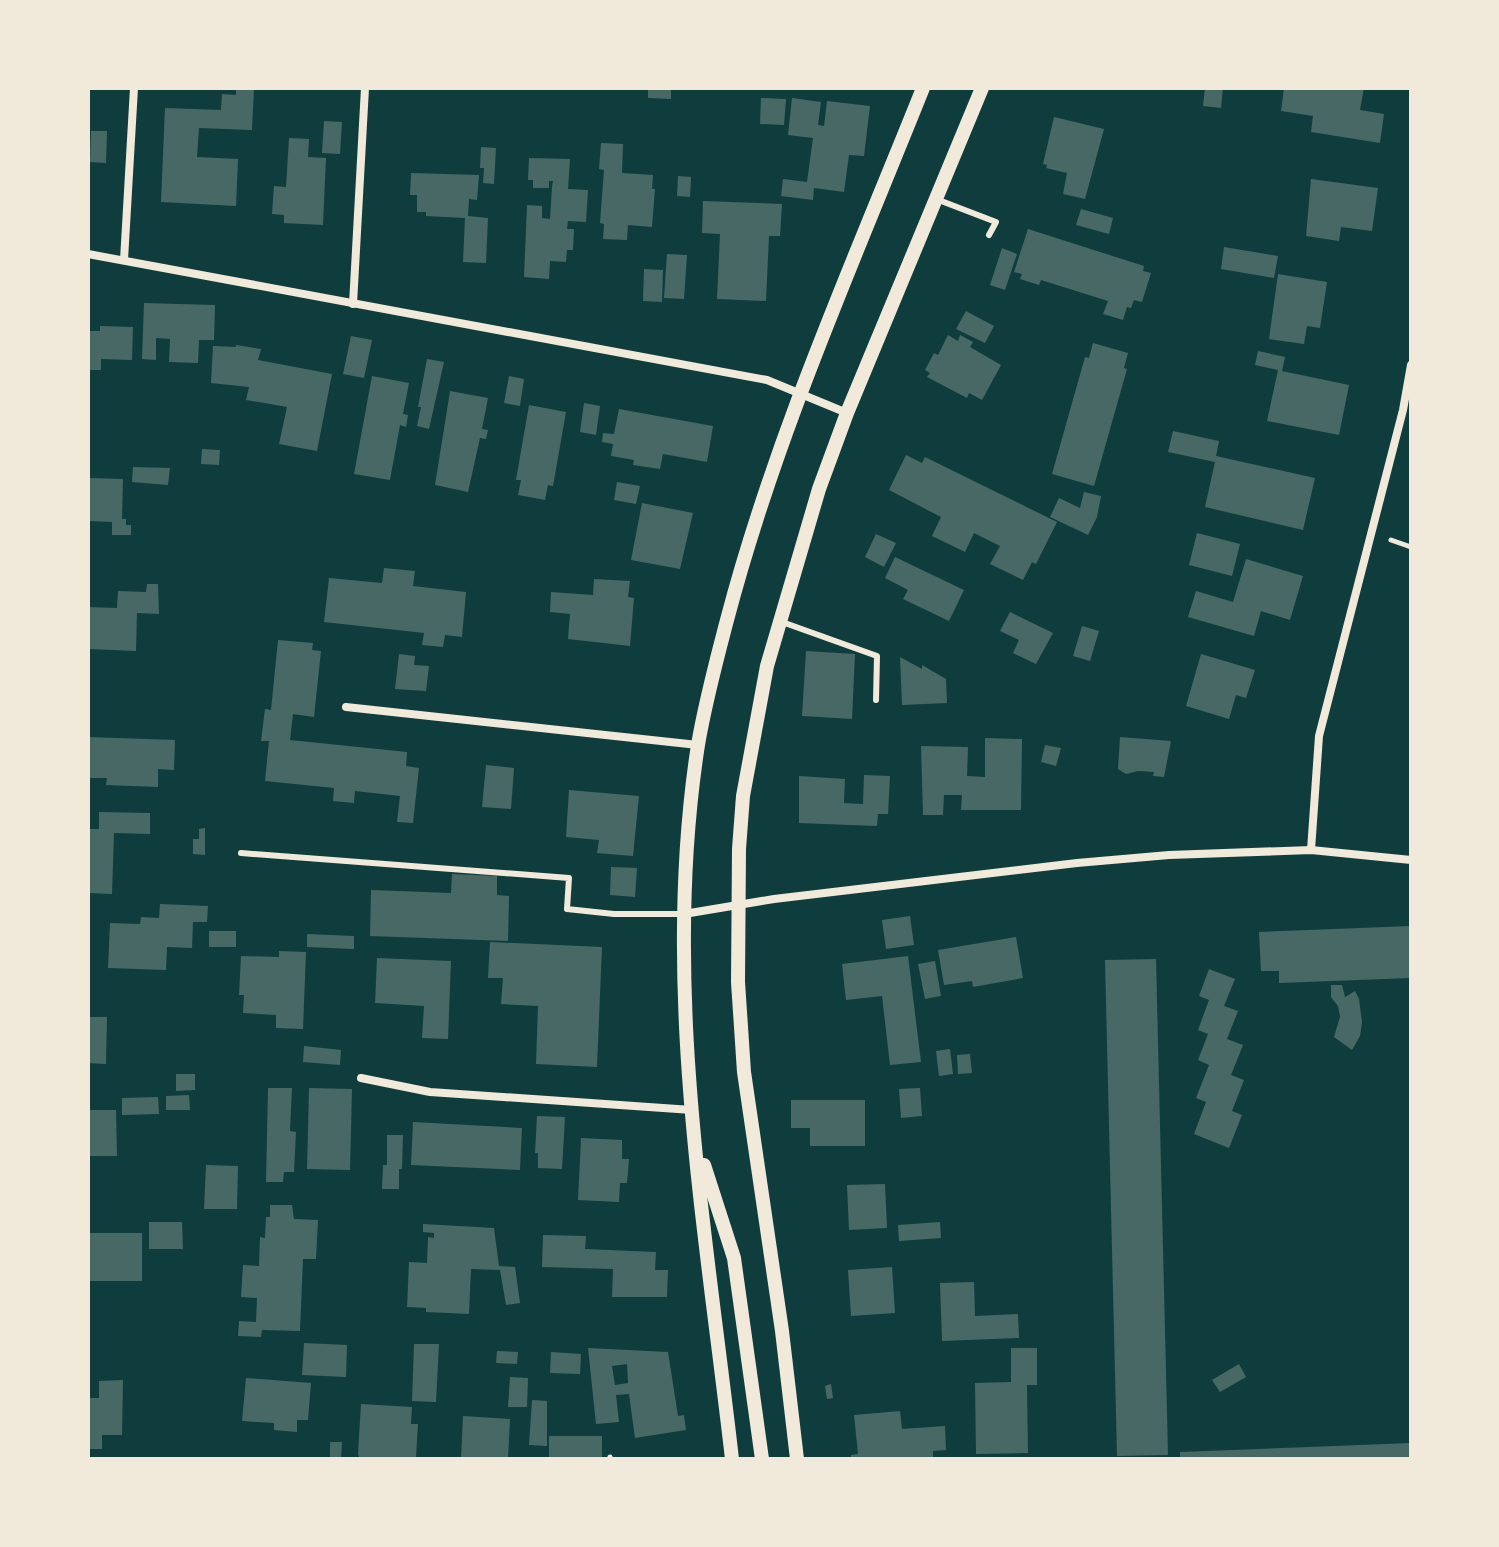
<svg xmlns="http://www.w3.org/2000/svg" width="1499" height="1547" viewBox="0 0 1499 1547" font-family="'Public Sans',sans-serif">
  <rect width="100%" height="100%" fill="#0f3d3e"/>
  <g fill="#486865" fill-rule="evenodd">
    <path d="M236,88H254L252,130L199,128L197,157L238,159L236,206L161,202L165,108L221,110L222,94L236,95Z"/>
    <path d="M648,88H671V99L648,98Z"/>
    <path d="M1205,88H1223L1221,108L1203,106Z"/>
    <path d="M1284,88H1364L1360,110L1384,114L1380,143L1311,132L1313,116L1281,111Z"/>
    <path d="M761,98L786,99L784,125L760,124Z"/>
    <path d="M792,98L821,102L818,125L824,126L827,101L870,106L864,156L849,155L844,192L814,188L813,200L781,196L783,179L807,182L813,138L788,135Z"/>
    <path d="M1054,117L1104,129L1085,199L1063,194L1067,173L1046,168L1047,165L1043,164Z"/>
    <path d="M324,121L342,122L340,154L322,153Z"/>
    <path d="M91,131H107L106,163L90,162Z"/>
    <path d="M289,138L309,139L308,157L326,158L323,225L284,223V215L272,214L274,186L286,187Z"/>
    <path d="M601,143L623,144L622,173L653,175L652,189H655L652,227L628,225L627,240L603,239L604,224L600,223L604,170L599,169Z"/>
    <path d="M481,147L496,148L494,184L483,183L484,168H480Z"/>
    <path d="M529,158L570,159L568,189L588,190L586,222L568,221L567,229H574L573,250H567L566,262L550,261L549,279L524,277L527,205L542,206V218L550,219L552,187L553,181H549V188H533V180H528Z"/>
    <path d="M411,173L479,175L477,200L469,199L468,216L488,218L486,263L463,262L465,218L426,216V212H417V195H410Z"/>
    <path d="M678,176L691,177L690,197L677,196Z"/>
    <path d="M1311,179L1378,188L1372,231L1341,227L1339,241L1306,236Z"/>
    <path d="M703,201L782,204L780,236H769L766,301L717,299L720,234L702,233Z"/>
    <path d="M1081,209L1113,218L1109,234L1076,225Z"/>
    <path d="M1028,229L1144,266L1143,271L1151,273L1142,302L1134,300L1131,308L1127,307L1123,320L1103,314L1108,301L1041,280L1039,285L1020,279L1022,274L1014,272Z"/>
    <path d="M1224,247L1278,256L1274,278L1221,269Z"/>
    <path d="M1002,248L1017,254L1005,290L990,285Z"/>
    <path d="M667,254L687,255L684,299L664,298Z"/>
    <path d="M644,269L663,270L662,302L643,301Z"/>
    <path d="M1278,274L1327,282L1320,328L1307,326L1304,344L1269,339Z"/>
    <path d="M144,303L215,305L214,340H199L198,363L169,362L170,339L156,338V360L142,359Z"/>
    <path d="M966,311L994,326L985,343L956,329Z"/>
    <path d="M100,326L133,327L132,360L101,359V370H88V331H100Z"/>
    <path d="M948,335L958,341L960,335L973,342L970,347L1001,365L982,400L969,393L967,398L927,377L930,373L925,370L934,353L938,355Z"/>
    <path d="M351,336L372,340L364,378L343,374Z"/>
    <path d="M1093,343L1128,353L1124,368L1127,369L1094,486L1052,474L1085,357L1089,358Z"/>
    <path d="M236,345L261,349L258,360L332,374L317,451L279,444L287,407L246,400L249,387L211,383L213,346L236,347Z"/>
    <path d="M1258,351L1285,357L1282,371L1349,385L1339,435L1267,421L1278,370L1255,365Z"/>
    <path d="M427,359L444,362L429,429L417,426L421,407H418Z"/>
    <path d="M372,376L409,383L403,414L408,415L406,427L400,425L390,480L354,474Z"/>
    <path d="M509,376L524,379L520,406L504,403Z"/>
    <path d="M450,391L488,398L482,429L488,430L486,439L480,438L468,492L435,485Z"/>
    <path d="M584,403L600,406L596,435L580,432Z"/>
    <path d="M529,405L566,412L553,486L548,485L545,500L518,495L521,480H516Z"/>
    <path d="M619,409L713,426L707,462L663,454L660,469L633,465L634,460L611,456L613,444L602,442L603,433L614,434Z"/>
    <path d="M1173,431L1219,441L1216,456L1315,478L1303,530L1205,507L1215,462L1168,452Z"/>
    <path d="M202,449L220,450L219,465L201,464Z"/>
    <path d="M906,455L922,463L925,457L1057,522L1036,564L1032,562L1023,580L990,564L1000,546L974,533L965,552L932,536L941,517L889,490Z"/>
    <path d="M133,467L170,468L168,485L132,482Z"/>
    <path d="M88,478L123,479L122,519H126V525H131V535H112V522L88,521Z"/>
    <path d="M617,482L640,486L636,504L614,500Z"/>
    <path d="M1084,492L1101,496L1097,517L1088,535L1050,517L1059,498L1080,508Z"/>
    <path d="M642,503L693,513L680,569L631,560Z"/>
    <path d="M1197,533L1240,544L1232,576L1189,565Z"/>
    <path d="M876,534L896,543L884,567L865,557Z"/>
    <path d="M895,557L964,590L949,621L903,599L908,590L885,578Z"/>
    <path d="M1246,559L1303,576L1290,620L1261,611L1254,636L1188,617L1196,591L1233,602Z"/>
    <path d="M384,568L415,571L413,586L466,592L462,637L445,635L443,647L422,645L424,633L324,622L329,578L382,583Z"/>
    <path d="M594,579L630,581L628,597L634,598L630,646L568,639L570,614L550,612L551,592L593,595Z"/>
    <path d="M147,584H158L159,614L137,613L136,651L88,649V607L117,608L118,591L146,592Z"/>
    <path d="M1010,612L1053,633L1036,664L1013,653L1019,640L1000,631Z"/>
    <path d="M1082,626L1099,631L1090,661L1073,656Z"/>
    <path d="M278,640L313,643L312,650L321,651L314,717L293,714L290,740L407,752L406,766L419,768L413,823L397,822L400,796L355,791L354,803L333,801L334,788L265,781L269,741H261L265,709L271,710Z"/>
    <path d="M806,651L855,654L852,719L802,716Z"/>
    <path d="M399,654L415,656L414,665L429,666L426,691L395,689Z"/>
    <path d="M1201,654L1255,670L1246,698L1236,695L1229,719L1186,706Z"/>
    <path d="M900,657L922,669V665L946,679L947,703L902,705Z"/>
    <path d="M88,737L175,740L174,770L158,769V787L106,785L107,778H88Z"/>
    <path d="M1120,737L1171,741L1164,777L1153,776L1154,772L1138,771L1126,774L1118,769Z"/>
    <path d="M985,738L1022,739L1021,810H961L962,795H944L943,815H923L921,746L968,747L967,776L985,777Z"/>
    <path d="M1045,745L1061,748L1056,766L1041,762Z"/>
    <path d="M486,765L514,768L511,809L482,807Z"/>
    <path d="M864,775L890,776L888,814H878L877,826L799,823V776L845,779L844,803L863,804Z"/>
    <path d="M569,790L639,796L633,856L597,853L599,840L566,837Z"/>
    <path d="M99,812L150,813V834L114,833L112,894L88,893V829H99Z"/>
    <path d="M205,828V855L193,854V839H199V829Z"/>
    <path d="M611,867L637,868L635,897L610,895Z"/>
    <path d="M452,874L497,876V895L509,896L508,941L370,936L371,890L451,893Z"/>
    <path d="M160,904L208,906L207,922H193L192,948L167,947L166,970L108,968L110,923L140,924L141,917L159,918Z"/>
    <path d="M910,916L914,945L886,949L882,920Z"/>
    <path d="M1411,926V978L1279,983V971H1261L1259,932Z"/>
    <rect x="209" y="931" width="27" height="16"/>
    <path d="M307,934L354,936V949L307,947Z"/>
    <path d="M1016,937L1023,978L973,987L972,981L944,985L938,950Z"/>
    <path d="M490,942L602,947L597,1067L536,1064L538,1006L501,1004L503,978H488Z"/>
    <path d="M279,951L306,952L303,1029L276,1028V1015L243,1013L244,995H239L241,956L279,957Z"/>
    <path d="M908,956L921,1062L890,1065L882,996L846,1000L842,964Z"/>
    <path d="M377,958L451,961L448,1039L422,1038L424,1006L375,1003Z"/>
    <path d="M1156,959L1168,1455L1117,1456L1105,960Z"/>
    <path d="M935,961L941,996L925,999L918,964Z"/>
    <path d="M1209,969L1235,979L1224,1006L1238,1011L1227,1039L1243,1045L1231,1075L1244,1080L1232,1111L1242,1115L1229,1148L1194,1134L1206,1102L1196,1098L1209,1065L1198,1060L1208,1034L1198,1030L1209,1000L1199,996Z"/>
    <path d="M1331,985H1342L1345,997L1355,991L1359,999L1362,1022L1360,1036L1352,1050L1334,1037L1340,1017L1338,1006L1331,997Z"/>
    <path d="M88,1017H107L106,1064L88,1063Z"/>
    <path d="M304,1046L341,1050L340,1065L303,1062Z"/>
    <path d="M950,1049L953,1074L939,1076L936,1051Z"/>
    <path d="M970,1054L972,1073L958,1074L957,1055Z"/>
    <path d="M176,1074H195V1090L176,1091Z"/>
    <path d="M268,1088H292L290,1131L296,1132L294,1172H284L283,1182H266Z"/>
    <path d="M309,1088L352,1089L350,1170L307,1169Z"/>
    <path d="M920,1088L922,1116L901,1118L899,1089Z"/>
    <path d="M189,1095L190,1110H166V1096Z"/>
    <path d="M158,1097L159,1114L122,1115V1098Z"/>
    <path d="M791,1100H865V1146H810V1128H791Z"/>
    <path d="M88,1110H116L117,1156H88Z"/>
    <path d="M537,1116L565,1117L562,1169L538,1168V1153H535Z"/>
    <path d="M413,1122L522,1128L520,1170L411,1165Z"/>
    <path d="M387,1135H403L402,1169H399V1189H382L383,1165H387Z"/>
    <path d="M581,1138L622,1140V1159H629L627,1183H620L619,1202L578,1200Z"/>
    <path d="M206,1165L238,1166L237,1209H204Z"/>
    <path d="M885,1184L887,1228L849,1230L847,1185Z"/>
    <path d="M270,1205H292L294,1219L318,1220L316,1259H303L300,1331L262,1330L261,1337L238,1336L239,1321L256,1322L257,1298L241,1297L243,1265L259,1266L260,1237L265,1238L266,1217H270Z"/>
    <path d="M149,1222H182L183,1249H149Z"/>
    <path d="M940,1222L941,1238L899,1241L898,1225Z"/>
    <path d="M423,1224L494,1228L499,1266L515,1267L520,1303L506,1305L500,1270L471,1269L469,1314L426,1312V1308L407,1307L409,1262L427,1263L428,1237L434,1238V1233L423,1232Z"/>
    <rect x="88" y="1233" width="54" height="48"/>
    <path d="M543,1235L586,1236L585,1249L656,1252L655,1270H668L667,1297H612L613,1269L542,1267Z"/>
    <path d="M892,1267L895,1313L851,1316L848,1270Z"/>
    <path d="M974,1282L975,1316L1018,1314L1019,1338L942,1341L940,1283Z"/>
    <path d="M304,1343L347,1345L346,1377L302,1375Z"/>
    <path d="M414,1344H439L436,1402L412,1401Z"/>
    <path d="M588,1348L668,1352L678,1416L684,1415L686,1430L635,1438L629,1394L616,1395L619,1422L596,1424ZM627,1364L628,1383L615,1385L612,1366Z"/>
    <path d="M1011,1348H1037V1385H1027L1028,1453L976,1454L975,1383L1011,1382Z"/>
    <path d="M497,1351L518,1352L517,1364L496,1363Z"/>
    <path d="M551,1352L581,1354L580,1374L550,1373Z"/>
    <path d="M1239,1364L1246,1377L1220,1392L1212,1380Z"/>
    <path d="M510,1377L528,1378L527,1407H508Z"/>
    <path d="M246,1378L311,1383L308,1420H297V1432L274,1430V1423L242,1421Z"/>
    <path d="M123,1380L122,1435H102V1449H88V1398H99V1381Z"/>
    <path d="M831,1384L833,1398L827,1399L825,1386Z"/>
    <path d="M532,1400L547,1401V1446L529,1445Z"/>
    <path d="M361,1404L412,1407L411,1424H418L416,1457L360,1459L358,1454Z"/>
    <path d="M900,1411L902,1429L945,1426L946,1450L933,1451V1459H851V1455L858,1454L854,1415Z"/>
    <path d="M463,1416L510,1419L508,1459H461Z"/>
    <rect x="549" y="1436" width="53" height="23"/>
    <path d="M330,1442H342L341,1459H330Z"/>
    <path d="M1411,1443V1459H1180V1452Z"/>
  </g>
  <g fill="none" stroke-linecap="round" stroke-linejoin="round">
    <g stroke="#f1e9da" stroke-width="5">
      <path d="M1391,540L1411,547"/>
      <path d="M610,1457L611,1459"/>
    </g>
    <g stroke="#f1e9da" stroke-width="6">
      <path d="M936,199L996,222L989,235"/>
      <path d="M782,622L877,656L876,700"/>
      <path d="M241,853L569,878L567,909L614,914H684"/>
    </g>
    <g stroke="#f1e9da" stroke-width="8">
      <path d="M88,254L767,380L847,413"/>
      <path d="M124,260L134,88"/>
      <path d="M353,304L365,88"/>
      <path d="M346,707L698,745"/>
      <path d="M1311,850L1319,736L1403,410L1411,365"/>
      <path d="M684,914L774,899L1077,863L1169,855L1311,850L1411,860"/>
      <path d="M361,1078L430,1092L692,1110"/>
    </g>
    <g stroke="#f1e9da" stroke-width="14">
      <path d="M704,1165L734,1258L762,1459"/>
      <path d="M732,1459C705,1223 661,982 698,745C705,703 716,662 727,620C775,437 853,263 923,88"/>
      <path d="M797,1459L782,1331L744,1072L738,982L739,849L743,796L767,666L819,489L847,413L982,88"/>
    </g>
  </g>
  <rect width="1499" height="1547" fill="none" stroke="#f1e9da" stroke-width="180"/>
</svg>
